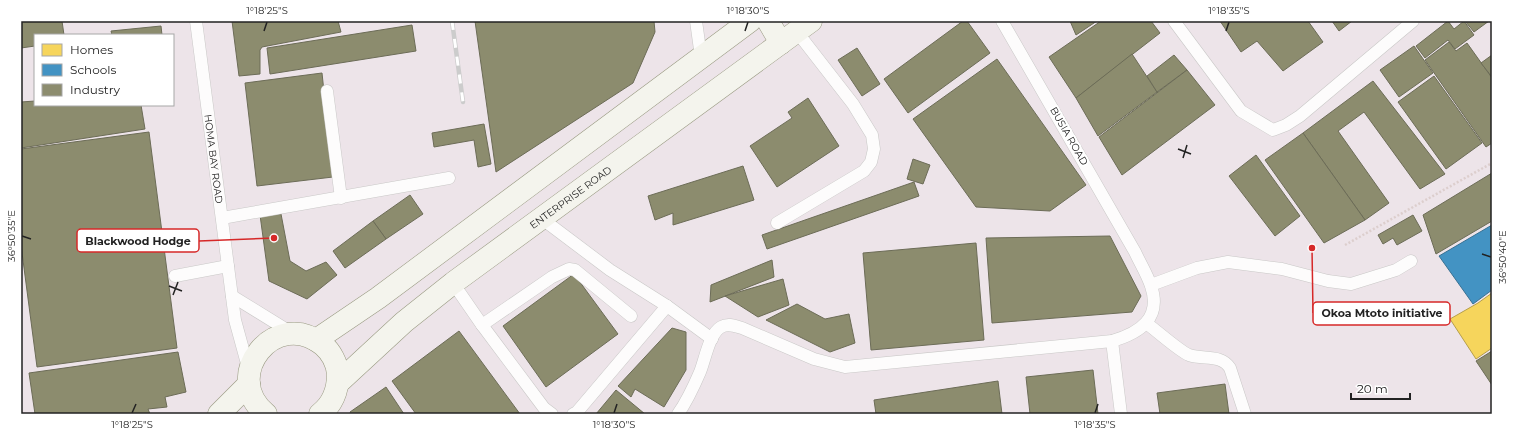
<svg xmlns="http://www.w3.org/2000/svg" width="1513" height="435" viewBox="0 0 1513 435" font-family="Montserrat,sans-serif">
  <rect width="100%" height="100%" fill="#f0eeeb"/>
  <path fill="#ede4e9" fill-rule="evenodd" d="M21,21H1492V414H21ZM35,35H173V105H35Z"/>
  <path fill="#f6d55c" stroke="#b69f4b" d="M1492,293V348L1476,359L1450,319L1478,303Z"/>
  <path fill="#4393c3" stroke="#397193" d="M1492,225V290L1473,304L1439,256Z"/>
  <g fill="#8c8c6e" stroke="#6c6c57">
    <path d="M21,21H62L64,35H35V46L21,48Z"/>
    <path d="M232,21H338L341,32L262,47L260,50V74L239,76Z"/>
    <path d="M475,21H654L655,32L633,83L496,172Z"/>
    <path d="M963,21H967L990,53L908,113L884,79Z"/>
    <path d="M1070,21H1097L1076,35Z"/>
    <path d="M1101,21H1151L1160,33L1076,98L1049,57Z"/>
    <path d="M1220,21H1308L1323,42L1283,71L1257,41L1241,52Z"/>
    <path d="M1332,21H1352L1339,31Z"/>
    <path d="M1448,21L1454,29L1464,21L1474,35L1455,49L1448,40L1425,58L1416,46Z"/>
    <path d="M1465,21H1489L1474,32Z"/>
    <path d="M412,25L416,51L270,74L267,48Z"/>
    <path d="M161,26L162,35H112L111,31Z"/>
    <path d="M1449,42L1456,51L1467,43L1492,78V143L1486,147L1425,60Z"/>
    <path d="M1414,46L1433,73L1399,97L1380,70Z"/>
    <path d="M857,48L880,84L862,96L838,60Z"/>
    <path d="M1132,54L1157,92L1098,136L1076,98Z"/>
    <path d="M1174,55L1187,70L1157,92L1147,76Z"/>
    <path d="M1492,55V77L1481,63Z"/>
    <path d="M997,59L1086,185L1050,211L976,207L913,119Z"/>
    <path d="M1187,70L1215,105L1122,175L1099,137Z"/>
    <path d="M322,73L333,177L257,186L245,83Z"/>
    <path d="M1434,76L1482,143L1446,169L1398,102Z"/>
    <path d="M1373,81L1445,174L1420,189L1364,112L1338,131L1389,203L1365,220L1303,133Z"/>
    <path d="M808,98L839,146L777,187L750,146L792,118L788,112Z"/>
    <path d="M35,101V105H141L145,129L21,148V102Z"/>
    <path d="M484,124L491,164L478,167L474,140L434,147L432,133Z"/>
    <path d="M149,132L177,348L37,367L21,245V149Z"/>
    <path d="M1303,133L1365,220L1324,243L1265,160Z"/>
    <path d="M1256,155L1300,216L1275,236L1229,176Z"/>
    <path d="M913,159L930,165L923,184L907,179Z"/>
    <path d="M743,166L754,200L673,225V213L655,220L648,196Z"/>
    <path d="M1492,173V221L1436,254L1423,215Z"/>
    <path d="M914,182L919,196L767,249L762,235Z"/>
    <path d="M410,195L423,214L386,239L373,221Z"/>
    <path d="M281,214L290,261L306,271L326,262L337,275L307,299L269,281L260,215Z"/>
    <path d="M1413,215L1422,231L1397,245L1393,238L1383,244L1378,235Z"/>
    <path d="M373,221L386,239L345,268L333,251Z"/>
    <path d="M1110,236L1141,296L1132,312L992,323L986,238Z"/>
    <path d="M976,243L984,340L871,350L863,253Z"/>
    <path d="M772,260L774,277L710,302L711,285Z"/>
    <path d="M574,274L618,334L546,387L503,326Z"/>
    <path d="M783,279L789,305L758,317L725,296Z"/>
    <path d="M797,304L825,319L849,314L855,343L830,352L766,320Z"/>
    <path d="M672,328L686,332V370L664,407L635,389L631,397L618,386Z"/>
    <path d="M459,331L520,414H416L392,381Z"/>
    <path d="M1492,351V385L1476,361Z"/>
    <path d="M178,352L186,392L165,397L167,407L148,409L150,414H35L29,373Z"/>
    <path d="M1093,370L1098,414H1030L1026,377Z"/>
    <path d="M998,381L1002,414H876L874,400Z"/>
    <path d="M1225,384L1229,414H1160L1157,393Z"/>
    <path d="M386,387L404,414H351L350,412Z"/>
    <path d="M616,390L645,414H596Z"/>
  </g>
  <g fill="none" stroke-linecap="round" stroke-linejoin="round">
    <defs>
      <g id="service">
        <path id="s1" d="M196,21L235,320L249,371"/>
        <path d="M696,21L701,57"/>
        <path d="M1174,21L1241,111L1273,130L1286,125L1300,116L1413,21"/>
        <path d="M327,91L341,198"/>
        <path d="M222,218L449,178"/>
        <path d="M541,218L610,270L667,306L712,339"/>
        <path d="M777,223L864,171L871,162L874,149L872,135L853,104L797,32"/>
        <path d="M175,276L228,266"/>
        <path d="M453,283L482,325L544,408L552,414"/>
        <path d="M1151,285L1197,268L1228,262L1282,269L1328,281L1351,284L1396,270L1411,261"/>
        <path d="M232,296L292,333"/>
        <path d="M1146,323C1156,330 1179,351 1189,355C1204,360 1221,354 1230,368L1245,414"/>
        <path d="M482,325L552,277L569,269L575,270L631,316"/>
        <path d="M1112,341L1121,414"/>
        <path d="M573,414L577,412L667,306"/>
        <path d="M678,414C687,401 694,386 700,372C705,360 709,334 721,327C728,323 735,326 742,328L814,359L845,367L1112,341C1140,333 1162,318 1151,286C1147,274 1140,263 1135,252L1002,21"/>
      </g>
      <g id="secondary">
        <path d="M768,21L781,43"/>
        <path d="M316,340L378,298L750,21"/>
        <path id="s2" d="M338,383L404,322L453,283L811,21"/>
        <path d="M219,414L249,384"/>
        <path d="M266,414C220,377 275,306 323,345C331,352 337,363 338,374C338,389 333,404 320,414"/>
      </g>
    </defs>
    <use href="#service" stroke="#c9c8c7" stroke-width="13"/>
    <use href="#secondary" stroke="#999a82" stroke-width="23"/>
    <path stroke="#dccecd" stroke-width="2.5" stroke-dasharray="2 2" stroke-linecap="butt" d="M1345,245L1492,163"/>
    <use href="#service" stroke="#fdfcfc" stroke-width="12"/>
    <use href="#secondary" stroke="#f4f4ed" stroke-width="22"/>
    <defs>
      <path id="rail" d="M452,21L463,102"/>
    </defs>
    <use href="#rail" stroke="#ccc" stroke-width="4.5"/>
    <use href="#rail" stroke="#fff" stroke-width="3" stroke-dasharray="9" stroke-linecap="butt"/>
  </g>
  <path fill="none" stroke="#222" stroke-width="1.5" d="M264,31L267,22M745,31L748,22M1226,31L1229,22M1178,149L1191,154M1183,158L1187,145M22,236L31,239M1482,254L1491,257M169,286L182,291M173,295L178,282M132,413L136,404M614,413L617,404M1095,413L1098,404"/>
  <g text-anchor="middle" dominant-baseline="central" stroke-width="4" stroke-linejoin="round" paint-order="stroke">
    <g font-size="10" fill="#222" stroke="#fff">
      <text transform="translate(1069 136) rotate(60)">BUSIA ROAD</text>
      <text stroke="none"><textPath href="#s1" startOffset="139">HOMA BAY ROAD</textPath></text>
      <text stroke="none"><textPath href="#s2" startOffset="298">ENTERPRISE ROAD</textPath></text>
    </g>
  </g>
  <path fill="none" stroke="#d62828" stroke-width="1.5" d="M274 238L199 241M1312 248L1313 313"/>
  <g fill="#d62828" stroke="#fff" stroke-width="1.5">
    <circle cx="274" cy="238" r="4"/>
    <circle cx="1312" cy="248" r="4"/>
  </g>
  <g fill="#fff" stroke="#d62828" stroke-width="1.5">
    <rect x="77" y="229" width="122" height="23" rx="4"/>
    <rect x="1313" y="302" width="137" height="23" rx="4"/>
  </g>
  <g font-size="11" text-anchor="middle" font-weight="bold" fill="#222">
    <text x="138" y="245">Blackwood Hodge</text>
    <text x="1382" y="317">Okoa Mtoto initiative</text>
  </g>
  <rect width="1513" height="435" fill="none" stroke="#ffffff" stroke-width="44"/>
  <rect x="34" y="34" width="140" height="72" fill="#ffffff" stroke="#a7a7a7"/>
  <rect x="42" y="44" width="20" height="12" fill="#f6d55c" stroke="#a7a7a7"/>
  <text x="70" y="54" font-size="12" fill="#222222">Homes</text>
  <rect x="42" y="64" width="20" height="12" fill="#4393c3" stroke="#a7a7a7"/>
  <text x="70" y="74" font-size="12" fill="#222222">Schools</text>
  <rect x="42" y="84" width="20" height="12" fill="#8c8c6e" stroke="#a7a7a7"/>
  <text x="70" y="94" font-size="12" fill="#222222">Industry</text>
  <path d="M1351 393v6h59v-6" fill="none" stroke="#222222" stroke-width="2"/>
  <text x="1357" y="393" font-size="12" fill="#222222" stroke="#ffffff" stroke-width="3" paint-order="stroke">20 m</text>
  <rect x="22" y="22" width="1469" height="391" fill="none" stroke="#222" stroke-width="1.5"/>
  <g font-size="10" text-anchor="middle" fill="#222">
    <text x="267" y="14">1°18'25"S</text>
    <text x="748" y="14">1°18'30"S</text>
    <text x="1229" y="14">1°18'35"S</text>
    <text transform="translate(11 236) rotate(-90)" y="4">36°50'35"E</text>
    <text transform="translate(1502 257) rotate(-90)" y="4">36°50'40"E</text>
    <text x="132" y="428">1°18'25"S</text>
    <text x="614" y="428">1°18'30"S</text>
    <text x="1095" y="428">1°18'35"S</text>
  </g>
</svg>
